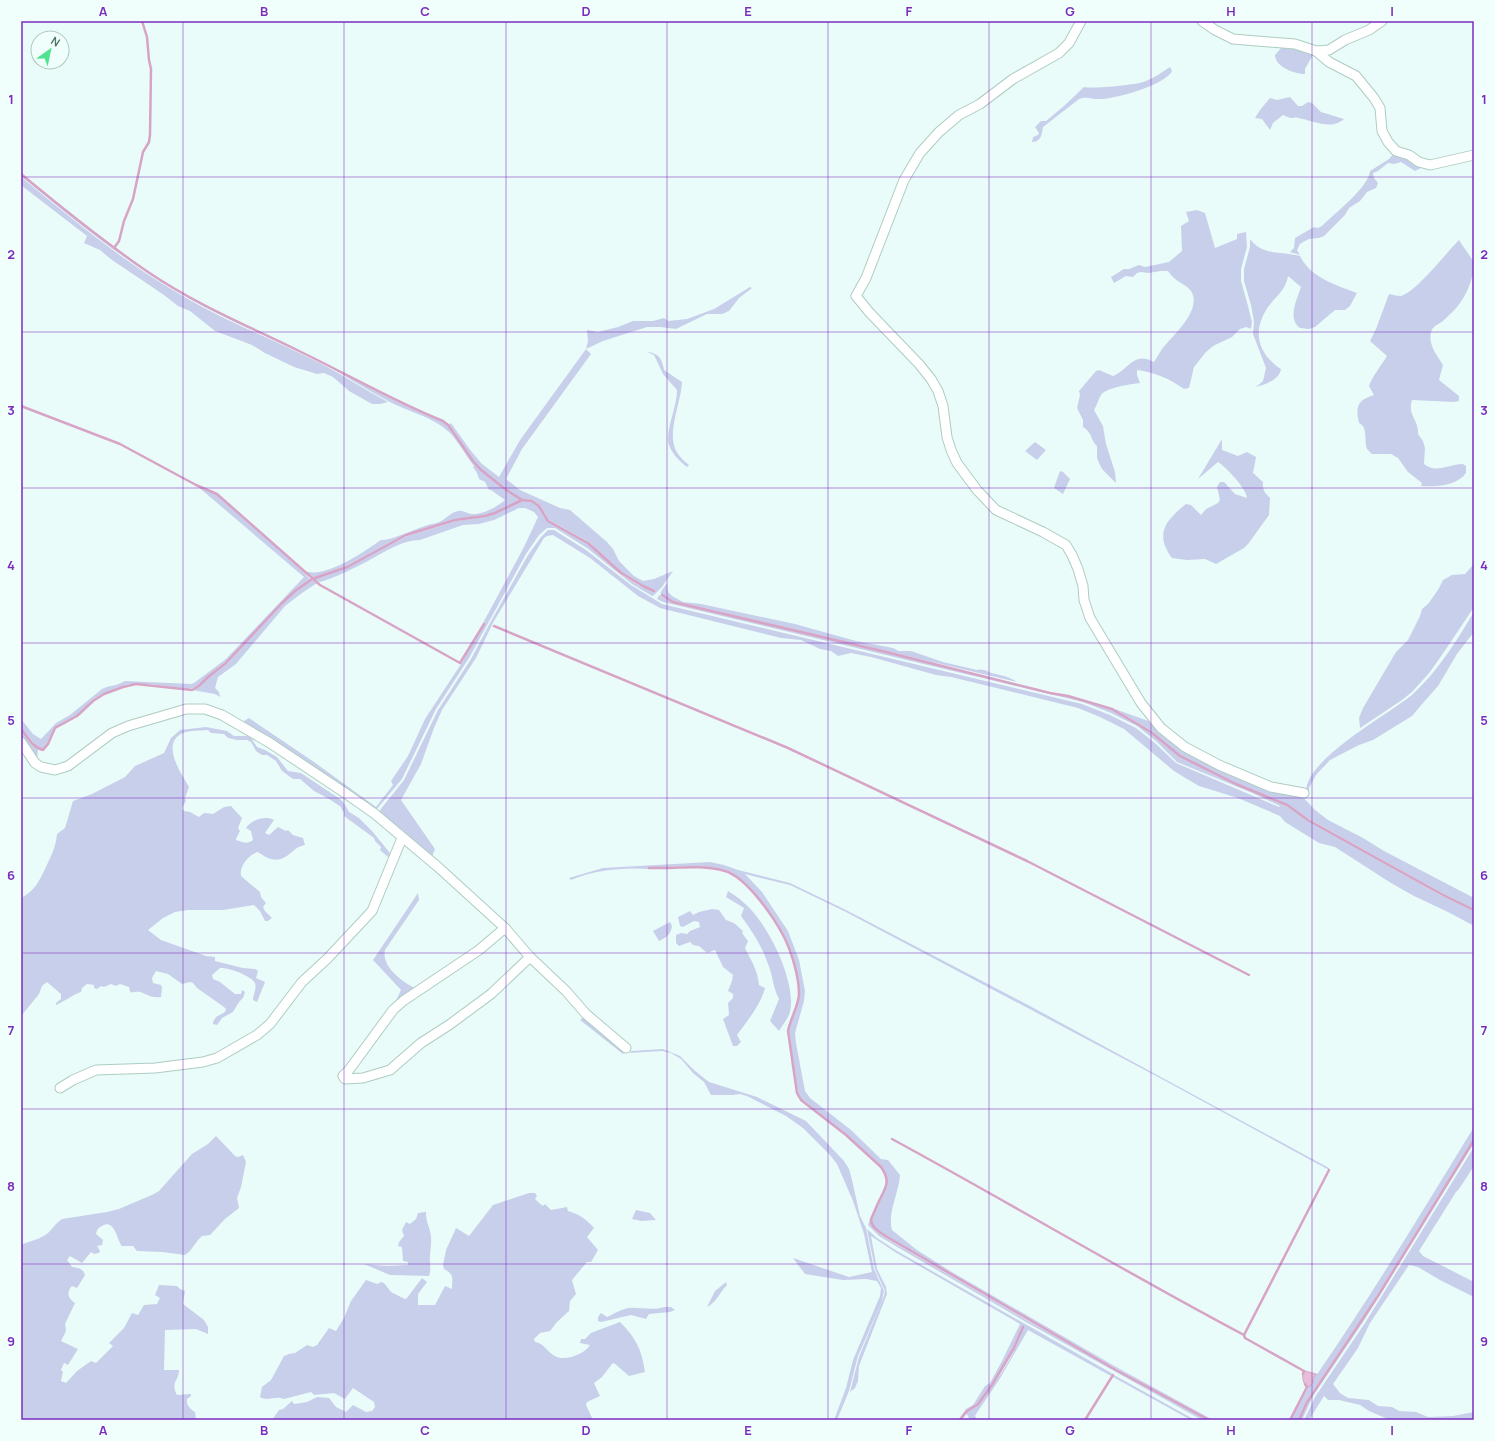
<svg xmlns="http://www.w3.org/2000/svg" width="1495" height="1441" viewBox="0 0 1495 1441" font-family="Manrope,sans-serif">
  <rect width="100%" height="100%" fill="#eafcf9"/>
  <g fill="#c8cfeb">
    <path d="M1281,45L1314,53L1305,69V74C1295,74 1275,67 1275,55L1282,47Z"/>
    <path d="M1170,67L1172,71C1166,85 1113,100 1098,99C1090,99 1087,96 1079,99L1043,127C1042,134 1041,142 1032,142L1033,137L1038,135L1039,133L1035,127L1041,121H1046L1064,106L1084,87C1093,89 1134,85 1143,82C1153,79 1162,72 1170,67Z"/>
    <path d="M1290,97L1298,106H1302L1308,102L1312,103L1321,112L1344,119C1331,131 1312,120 1298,118C1295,117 1295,118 1292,118C1289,118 1286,116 1283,115L1273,123L1270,130L1262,119L1255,118L1260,110L1270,98L1277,100Z"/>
    <path d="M1394,153L1430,167L1421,168L1415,171L1401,162L1394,164L1388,163L1378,171L1373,173L1374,178L1378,183L1376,188L1367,192L1360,201L1349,208L1345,215L1324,236L1319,238L1309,239L1303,242L1300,244L1297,250L1300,255L1290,252L1294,248L1295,238L1314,227L1318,228L1322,226C1334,214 1369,187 1370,171L1389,159Z"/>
    <path d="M21,174L83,225L149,273L177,291L207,307L327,365L390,398L443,421L448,425L451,432L477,466L504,489L521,500L495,513L485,516L455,519L406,534L346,566L312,578L304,571C326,579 363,552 381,540C390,541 415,529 425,526C429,524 435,524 439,522C446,519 451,512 458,511C463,510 467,514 472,514C483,515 498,506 505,500L491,490H489L485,482L479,479L477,473L473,467L474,466C466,456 459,442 449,432C432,416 408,412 388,401C365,389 343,374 320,362C282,342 243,327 205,307C138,272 79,224 21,176Z"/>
    <path d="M21,177C71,218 121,260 176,292C222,320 272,339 320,363C343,375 365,390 388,402L380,404H372L349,391L333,377L324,373L317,374L294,367L265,353L252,345L215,331L190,311L178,306L164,295L112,260L100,250L84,243L87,236L22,186Z"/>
    <path d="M1197,210L1205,213L1215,248L1237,239V234L1246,232L1247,247L1241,269V281L1248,306L1252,322L1251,329L1246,327L1240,329L1232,337L1213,346L1206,352L1194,367L1189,388L1184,389C1170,379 1154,372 1137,370V375L1140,383C1131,384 1105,388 1101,395C1098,400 1097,405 1094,410L1103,426L1106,444L1115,472L1116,483L1102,469L1099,463L1097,458V446C1090,440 1093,433 1083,427V420L1077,408L1080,395L1079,391L1096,371L1099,370L1113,376C1130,369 1133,351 1154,362C1157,358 1159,353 1162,349C1172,336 1203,310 1191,291C1187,285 1179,283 1174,278C1172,276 1170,274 1168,271H1161L1148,273L1141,272L1137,273L1133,277L1126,276L1114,283L1111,277L1124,269H1129L1139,265L1145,267L1169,262L1182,251L1181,226L1189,221L1186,212Z"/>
    <path d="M1250,239C1262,256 1282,251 1300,256C1311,278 1336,285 1357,293L1350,306L1345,310H1335L1315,327L1309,329L1300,328C1287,319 1297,299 1301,287L1288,276C1286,290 1276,296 1268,307C1252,331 1257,353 1281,369C1279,380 1266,384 1256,387L1263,381L1266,368L1253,334L1254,322L1251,305L1244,281V269L1250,247Z"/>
    <path d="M1459,240C1463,247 1470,255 1474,263C1475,266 1474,271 1473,274C1467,295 1461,305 1444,320C1440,324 1432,326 1431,332C1428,345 1437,355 1443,365L1439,380L1459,396V401L1454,402L1412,400C1407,415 1419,420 1418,434L1423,441L1425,448L1424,464C1436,474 1449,464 1463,464L1466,466V473C1457,486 1435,487 1421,486L1422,483L1408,472L1398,458L1391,454H1372L1367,449C1364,440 1368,427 1359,423C1355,406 1358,400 1374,395L1369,386C1373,375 1381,366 1387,356L1370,341L1376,329L1389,294C1393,295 1398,296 1401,296C1417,291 1446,253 1459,240Z"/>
    <path d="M750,287L752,288L739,298L729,311L722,314H707L676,329L660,327H647L603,341L586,349L591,354L522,449L506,479L520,490L560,508L570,510L607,542L613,549L619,561L634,576L643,581L654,579L673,571L662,587L653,596H652L632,584L587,548L555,528H547L539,535L526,554L469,658L436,709L402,779L376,810L239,724L249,718L314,762L376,807L393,785L391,781L408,756L425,719L461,664L484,624L483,623L524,547L538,517L534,512L525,508H519L494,520L479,524L463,525L420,540C402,540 384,552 368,561C352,569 337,577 320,582L313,579L347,567L407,536L456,521L485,517L495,514L522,501L528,500L539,506L548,521L588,543L620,574L642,587L654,592L655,590L643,585L621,573L589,542L549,520L540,505L533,500L522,499L505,488L481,469L473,461L448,425L451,423L471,451L482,464L499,477L520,440L586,349L588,341L587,330L598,332L618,327L633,321H653L664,318L668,321L687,319L714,309Z"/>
    <path d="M647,352C659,353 662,359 664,370L682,382C681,404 665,435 678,454C681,458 685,462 689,465L687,467C679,461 668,450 668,439C668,424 677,406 677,390L663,374L654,355Z"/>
    <path d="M1222,439V450L1238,456L1247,452L1256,457L1253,473L1263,482C1262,490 1265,493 1270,498L1269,515L1248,544L1244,548L1216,564L1205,559L1187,560L1172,558C1154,534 1166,520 1186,504L1191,505L1201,515L1206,509L1218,503L1220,500L1217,487L1220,482H1224L1235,494L1247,498C1246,488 1227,468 1218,462L1198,479Z"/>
    <path d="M1035,442L1046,450L1037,460L1025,451Z"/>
    <path d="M1060,471L1063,472L1070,479L1063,494L1054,488Z"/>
    <path d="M196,485L217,494L294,562L310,579L294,591L281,603L230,658L208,676L199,686L189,689L150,684H128L104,693L92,700L77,716L55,728L45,747L43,749H39L21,728V719L33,734L41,739L56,723L70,715L102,689C110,685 117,686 125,681L191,684L194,683L226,659L304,577Z"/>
    <path d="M548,530H554L586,550L631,585L662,604L1082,704L1110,715L1136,728L1155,743L1176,763L1279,807L1280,806L1250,792L1177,762L1156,741L1137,726L1111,713L1083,702L663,602L657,599L659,595L673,603L886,652L1050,693L1068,697L1112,709L1151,732L1180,757L1235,784L1286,806L1308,820L1440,895L1465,905L1474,911V926L1450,913L1414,896L1391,883L1335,847L1319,843L1285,822L1280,816L1238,798L1199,786L1187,779L1174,771L1124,729L1100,717L1078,708L951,677L936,675L871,657L851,653L838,656L831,651L820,649L801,640L781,638L660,608L638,596L590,558L553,535L547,536L544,538L494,621L476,658L442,710L434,728L421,764L401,800L435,849L431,859L380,814V810L404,780L438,710L471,659L490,623L528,555L541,537Z"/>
    <path d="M1474,564V607L1446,649L1430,672L1412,692L1402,700L1360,728L1359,718L1363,708L1396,652L1408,640L1420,616L1422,609L1428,604L1438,590L1443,580L1452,575L1465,574Z"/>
    <path d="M312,580L317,583L302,593L285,606L236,664L218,677L215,688L219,692L220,697L215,694L192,690L200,687L209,677L227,664L282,604L295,592Z"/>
    <path d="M667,583L668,592L672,596L683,602L701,604L795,624L856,641L893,648L899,651H911L943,662L977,670C985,668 988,673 996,674C1005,676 1009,677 1017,682L673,601L660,593Z"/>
    <path d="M1474,612V632L1457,654L1438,686L1423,703L1412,716L1373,740L1359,745L1330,760L1316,775L1309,788L1308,798C1292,765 1394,712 1414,693C1438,671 1457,640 1474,612Z"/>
    <path d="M1112,708L1154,723L1171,740L1301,795L1315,810L1328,820L1363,838L1384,851L1474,898V909L1441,893L1309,819L1287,805L1236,783L1180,756L1152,731Z"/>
    <path d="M206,727L227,731L234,736H248L251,738L257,747L265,750L277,757L288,771L301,773L340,799L344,803L349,812L359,818L372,831L390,853L388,857L380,850L381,847L375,841L374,838L344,816V812L342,810L341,807L329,799L314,791L300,779H293L282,771L276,761L267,755H262L256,751L251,742L247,740H237L228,738L224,734L211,733L208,730C200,731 190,730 183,733C160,743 181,773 189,787L185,798L186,801L182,808L184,811L190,812L199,817L204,813L213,814L224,807L231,806L242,818L238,828L240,831L236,839V840C243,842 247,845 253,840L251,831L246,828C251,820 265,815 274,820L265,833L269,835L278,827L286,831L288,830L293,835L303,838L305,845C291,847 288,863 271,859C266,858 262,854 257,852C249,855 239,866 241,876L260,892L261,897L266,903L263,907L265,911L272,918L268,921H265L260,911L254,905L223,910H188L175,912L163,918L148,930L161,940L206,956L215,957V961L243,968L255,969L258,971L256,978L265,982L257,1002L253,1000C253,994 257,989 255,983C252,976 228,967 220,968L212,975L213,979L220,982L235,994H241L242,990L245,992L243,998L239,1002L233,1012L222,1018L217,1025L213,1024V1022L216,1017L225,1012L226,1009L224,1007L197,988L193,983L190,982L182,984L168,974L156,971L152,978L153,983L161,985L162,988L161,997C149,998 150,995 140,992C137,991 134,993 130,992L129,987L120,984L116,986L111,984L104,987L101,986L97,989L94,988V985L87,984L82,988L81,992C72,995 65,1001 56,1005V1003L61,999V994L47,982L42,986L39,994L21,1016V898C36,890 39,881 46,867C52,853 55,850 57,834L65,828L73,801L92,794L125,777L135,766L164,753L171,738L180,730Z"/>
    <path d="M21,730L38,750L37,761L21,740Z"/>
    <path d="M710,862L724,865L738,870L790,883L846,910L1028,1005L1329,1168V1170L1160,1078L846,912L790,885L745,874L762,892L788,931L799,960L805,991L804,1001L795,1033L796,1043L805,1091L810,1098L851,1130L881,1159L888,1160L900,1175C899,1193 887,1213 892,1230L917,1250L950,1271L1118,1368L1213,1420H1210L1117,1369L887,1237C880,1232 872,1228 871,1219C874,1213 877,1206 880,1200C886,1187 891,1181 881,1167L847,1135L801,1099L798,1093L788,1031C790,1019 799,1005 799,993C800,986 797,977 795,969C788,940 773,916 753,893C747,885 739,876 731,872C711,863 671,868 649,867V869C624,867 594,870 571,880L569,878L603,868Z"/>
    <path d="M728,891C733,894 739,898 743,902C767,921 797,982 790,1012C789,1017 782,1026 779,1031L770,1021L779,999C773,988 773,976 768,964C762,946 752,931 741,916L744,908L726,897Z"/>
    <path d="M418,893L419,900L385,950C381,966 402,982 415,988L473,949L393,1007L401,990L373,960Z"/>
    <path d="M712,909L719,910L726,920L734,923L743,931L742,933L748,941L745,948C751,960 758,971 759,985L765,988C761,1005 747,1021 737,1035L741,1042L737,1046H733L723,1019L729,1015L728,1003L733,998V994L728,991L732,981L733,975L723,967L715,950L707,953L699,946L693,945L690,942L679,946L676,943V935L681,933L687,934L690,931L700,927L699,922L694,921L683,927L680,926L678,917L690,911L693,915L699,912Z"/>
    <path d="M670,922L672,926C671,934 666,938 659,941L653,931Z"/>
    <path d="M585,1016L626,1051L623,1054L580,1020Z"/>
    <path d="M663,1049L680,1056L695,1071L709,1082L757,1097L806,1121L844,1161L849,1169L852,1180L860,1216L866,1228L874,1269L884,1291L882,1301L858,1356L849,1391L837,1420H834L846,1388L853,1360L880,1296L881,1288L877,1281L866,1279L843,1280L805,1274L793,1258L849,1277L872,1272L864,1234L853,1201L837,1164L830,1155L803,1128L786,1116L747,1096L740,1094L733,1095H711L704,1082L693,1073L681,1059L671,1053L662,1051L630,1053L631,1051Z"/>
    <path d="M1474,1127V1139L1377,1296L1306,1401L1298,1420H1290L1316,1374L1318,1373C1373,1293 1423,1210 1474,1127Z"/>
    <path d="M216,1136L235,1156L238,1157L243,1155L246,1162L241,1187L237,1198L239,1208L225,1219L210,1235L202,1236L198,1240L190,1251L185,1255L162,1252L137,1251L133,1246H122C117,1241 115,1218 102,1226C98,1228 97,1230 96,1234L103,1240L102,1245L97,1246L100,1251L99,1253L94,1254L91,1252L82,1263L70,1256L67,1260L72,1267C78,1268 83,1268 85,1275L77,1288L72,1286C66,1292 68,1299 75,1303L65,1324L66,1331L61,1341L78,1349L68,1365L64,1363L61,1370L63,1372L61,1381L66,1383L77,1371L91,1361L96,1363L113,1346L109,1343L124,1328L132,1313L138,1315L144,1305L157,1304L160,1298L155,1295L159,1285L177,1286L180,1289L185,1291L183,1304L204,1320L208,1327V1334L196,1329L165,1330L164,1370H179C179,1381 170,1382 177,1395L191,1394V1396L187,1399C186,1405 190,1409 195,1412L196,1420H21V1245C30,1241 41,1239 48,1233C53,1228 56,1223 62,1219L107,1212L119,1209L154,1194L159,1191L192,1154L208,1144Z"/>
    <path d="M1474,1141V1143L1363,1322L1313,1396L1302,1420H1299L1307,1402L1378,1297Z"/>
    <path d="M1474,1147V1166L1459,1189L1456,1192L1419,1251L1423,1256L1474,1282V1297L1440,1280L1418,1267L1409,1265L1370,1323L1358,1348L1333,1384L1340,1393L1348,1398L1369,1400L1378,1406L1392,1407L1399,1411L1416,1412L1428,1417L1453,1416L1474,1412V1420H1390L1369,1411L1360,1405L1339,1400H1328L1324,1396L1309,1420H1304L1315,1397L1365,1323Z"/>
    <path d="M529,1193H535L537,1196L535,1199L538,1202L543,1206L545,1204L551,1210L567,1207L568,1211C579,1214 586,1219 594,1228L587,1237L598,1250L591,1262H587L572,1280L576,1294L570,1301L569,1311L557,1322L550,1331L540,1333L534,1339L535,1342C544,1343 547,1352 555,1356C564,1362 585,1354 590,1345L580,1343L581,1339H585L591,1333L596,1331L620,1322C636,1338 642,1350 645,1372L629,1376L614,1363L612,1364L602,1377L594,1383L600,1396L587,1402L586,1405L593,1420H272L279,1410L283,1409L292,1401L294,1404L307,1402L317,1397L329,1398L336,1407L346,1412L353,1405L366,1412L372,1411L375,1407L374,1402L353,1388L345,1399L334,1393L314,1395L311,1392L284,1399C275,1395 269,1402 260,1397L262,1387L271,1380L284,1356L289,1354L295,1353L307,1345L313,1347L317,1345L329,1328L336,1331L344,1318L351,1301L366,1280L377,1284L381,1282L384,1283L391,1292L405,1299L407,1298L422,1278L427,1282L418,1294V1305H435L445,1286L452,1289C452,1278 455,1275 444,1269L443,1265L446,1250L456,1228L469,1236L493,1205Z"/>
    <path d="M636,1210L650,1213L656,1220L641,1221L632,1219Z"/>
    <path d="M426,1212C426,1222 428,1222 430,1231C433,1242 429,1252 430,1263C430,1267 431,1271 429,1276L390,1275L364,1264L387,1266L408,1265V1262L403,1261L402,1247L398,1246L399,1242L404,1236L402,1230L406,1222L410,1224L416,1219L418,1213Z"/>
    <path d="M870,1219C871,1228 879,1233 886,1238L1027,1320L1208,1420H1202L1026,1322L899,1248L879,1236L868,1225Z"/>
    <path d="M867,1229L877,1238L897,1251L1113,1374L1111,1376L1028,1330L999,1380L976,1414L975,1416L978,1420H970L966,1413C969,1409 974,1408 978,1404C993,1389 1020,1346 1023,1327L1013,1348L992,1385L977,1403L967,1410L960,1420H958L966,1409L973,1405L985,1386L990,1383L1002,1361L1020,1324L895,1252L871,1236L877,1269L886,1287L887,1294L859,1366L858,1381L855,1388L850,1392L859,1357L884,1296L885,1291L875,1269Z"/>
    <path d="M726,1282L727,1285C720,1292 716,1303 707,1307L715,1291Z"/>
    <path d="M665,1307H671L675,1310L670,1312L649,1314L646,1319L631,1315L601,1322L598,1321V1317L601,1313L607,1317C614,1314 621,1309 629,1308C641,1307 651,1311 665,1307Z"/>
    <path d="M1114,1375L1195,1420H1191L1113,1377Z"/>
  </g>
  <path fill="#e6bed8" stroke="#d8a4c5" d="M1303,1371H1305L1316,1374L1312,1381L1314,1382L1309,1387H1306C1303,1381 1302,1378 1303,1371Z"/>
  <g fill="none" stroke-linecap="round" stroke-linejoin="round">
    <g stroke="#d8a4c5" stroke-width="2.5">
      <path d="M21,174C62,208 104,242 148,272C195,304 248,326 299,351C347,374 393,401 443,421L448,425L473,461L480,469L505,489L522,500"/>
      <path d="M114,248L119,241L124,221L133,199L143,152L149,142L150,135L151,69L149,60L147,37L142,21"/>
      <path d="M21,406L120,444L196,485L217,494L320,585L460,663L484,624"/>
      <path d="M662,595L673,602L886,652L1050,693L1068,696L1112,709L1151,732L1180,756L1236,784L1287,805L1308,820L1441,894L1474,910"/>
      <path d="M494,626L788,748L1027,861L1249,975"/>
      <path d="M21,729C27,736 33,748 43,750L48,744L55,728L77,716L93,701L104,694L123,687L136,684L192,690L199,686L208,677L226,663L281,604L295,591L312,579L347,567L406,535L455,520L485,516L495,513L522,500L532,501L539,506L548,521L588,543L621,573L643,586L654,591"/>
      <path d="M649,868C674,869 700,864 725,871C746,877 773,916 783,935C791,950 799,976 799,994C799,1004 790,1020 788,1031L797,1093L801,1100L846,1135L881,1167C891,1181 886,1187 879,1201C876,1207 874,1213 871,1219C871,1228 880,1232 887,1237L1116,1370L1209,1420"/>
      <path d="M892,1139C1010,1203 1125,1272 1244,1335"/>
      <path d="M1303,1374L1304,1371L1245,1338L1244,1335L1329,1170"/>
      <path d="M960,1420L967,1411L978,1404L992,1385L1014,1348L1023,1327"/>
      <path d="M1085,1420L1113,1375"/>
      <path d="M1290,1420L1307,1387L1305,1384"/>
      <path d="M1299,1420L1307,1402L1378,1296L1474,1140"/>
    </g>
    <defs>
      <g id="minor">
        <path d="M1081,21L1069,43L1059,53L1013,79L980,104L959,115L939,132L920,153L904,180L866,278L856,296L869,312L919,364L931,379L938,391L943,406L947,437L951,450L957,463L977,490L996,510L1043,532L1066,545L1072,555L1078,569L1083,586L1084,600L1090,618L1141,703L1161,728L1185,747L1219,765L1271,787L1304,793"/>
        <path d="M1202,21L1215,30L1233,39L1295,44L1316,51L1329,62L1356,76L1374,98L1380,108L1382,131L1388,142L1396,151L1409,155L1419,162L1430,165L1474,155"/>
        <path d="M1316,51L1329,50L1345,40L1369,30L1382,21"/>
        <path d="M21,742L35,763L41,767L55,770L68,766L112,733L128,726L186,709H205L222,715L270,743L348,795L375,814L438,867L505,928L530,957L566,991L586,1014L626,1048"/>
        <path d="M505,928L479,950L403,1001L393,1010L349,1070L343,1076L345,1079L363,1078L390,1070L421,1043L449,1025L491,994L530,957"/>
        <path d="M60,1088L73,1080L96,1070L155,1068L203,1062L217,1058L257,1035L270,1024L302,982L327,959L372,911L402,838"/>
      </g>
    </defs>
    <use href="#minor" stroke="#adcdc1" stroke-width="11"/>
    <use href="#minor" stroke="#fff" stroke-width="9"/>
  </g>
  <path fill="none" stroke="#7b2cbf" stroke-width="1" stroke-opacity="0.55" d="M183,21V1420M344,21V1420M506,21V1420M667,21V1420M828,21V1420M989,21V1420M1151,21V1420M1312,21V1420M21,177H1474M21,332H1474M21,488H1474M21,643H1474M21,798H1474M21,953H1474M21,1109H1474M21,1264H1474"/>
  <rect width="1495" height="1441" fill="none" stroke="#f1fffc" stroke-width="44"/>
  <g transform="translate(50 50) rotate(33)"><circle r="19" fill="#f1fffc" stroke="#afc9c0"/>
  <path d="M0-3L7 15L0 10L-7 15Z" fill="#52e390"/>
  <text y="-6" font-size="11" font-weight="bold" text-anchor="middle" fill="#4d7765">N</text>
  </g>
  <rect x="22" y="22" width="1451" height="1397" fill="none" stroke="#7b2cbf" stroke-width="1.5"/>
  <g font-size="13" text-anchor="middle" font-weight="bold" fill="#7b2cbf">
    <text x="103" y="16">A</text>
    <text x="264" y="16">B</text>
    <text x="425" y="16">C</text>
    <text x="586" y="16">D</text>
    <text x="748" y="16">E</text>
    <text x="909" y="16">F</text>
    <text x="1070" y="16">G</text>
    <text x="1231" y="16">H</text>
    <text x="1392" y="16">I</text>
    <text x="11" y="104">1</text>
    <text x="1484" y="104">1</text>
    <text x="11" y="259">2</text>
    <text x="1484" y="259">2</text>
    <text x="11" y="415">3</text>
    <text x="1484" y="415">3</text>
    <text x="11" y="570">4</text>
    <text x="1484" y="570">4</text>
    <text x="11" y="725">5</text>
    <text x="1484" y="725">5</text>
    <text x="11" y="880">6</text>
    <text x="1484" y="880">6</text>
    <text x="11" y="1035">7</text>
    <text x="1484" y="1035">7</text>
    <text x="11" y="1191">8</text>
    <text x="1484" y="1191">8</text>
    <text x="11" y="1346">9</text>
    <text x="1484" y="1346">9</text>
    <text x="103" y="1435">A</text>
    <text x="264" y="1435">B</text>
    <text x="425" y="1435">C</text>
    <text x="586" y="1435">D</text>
    <text x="748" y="1435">E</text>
    <text x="909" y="1435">F</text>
    <text x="1070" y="1435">G</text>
    <text x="1231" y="1435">H</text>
    <text x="1392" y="1435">I</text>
  </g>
</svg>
